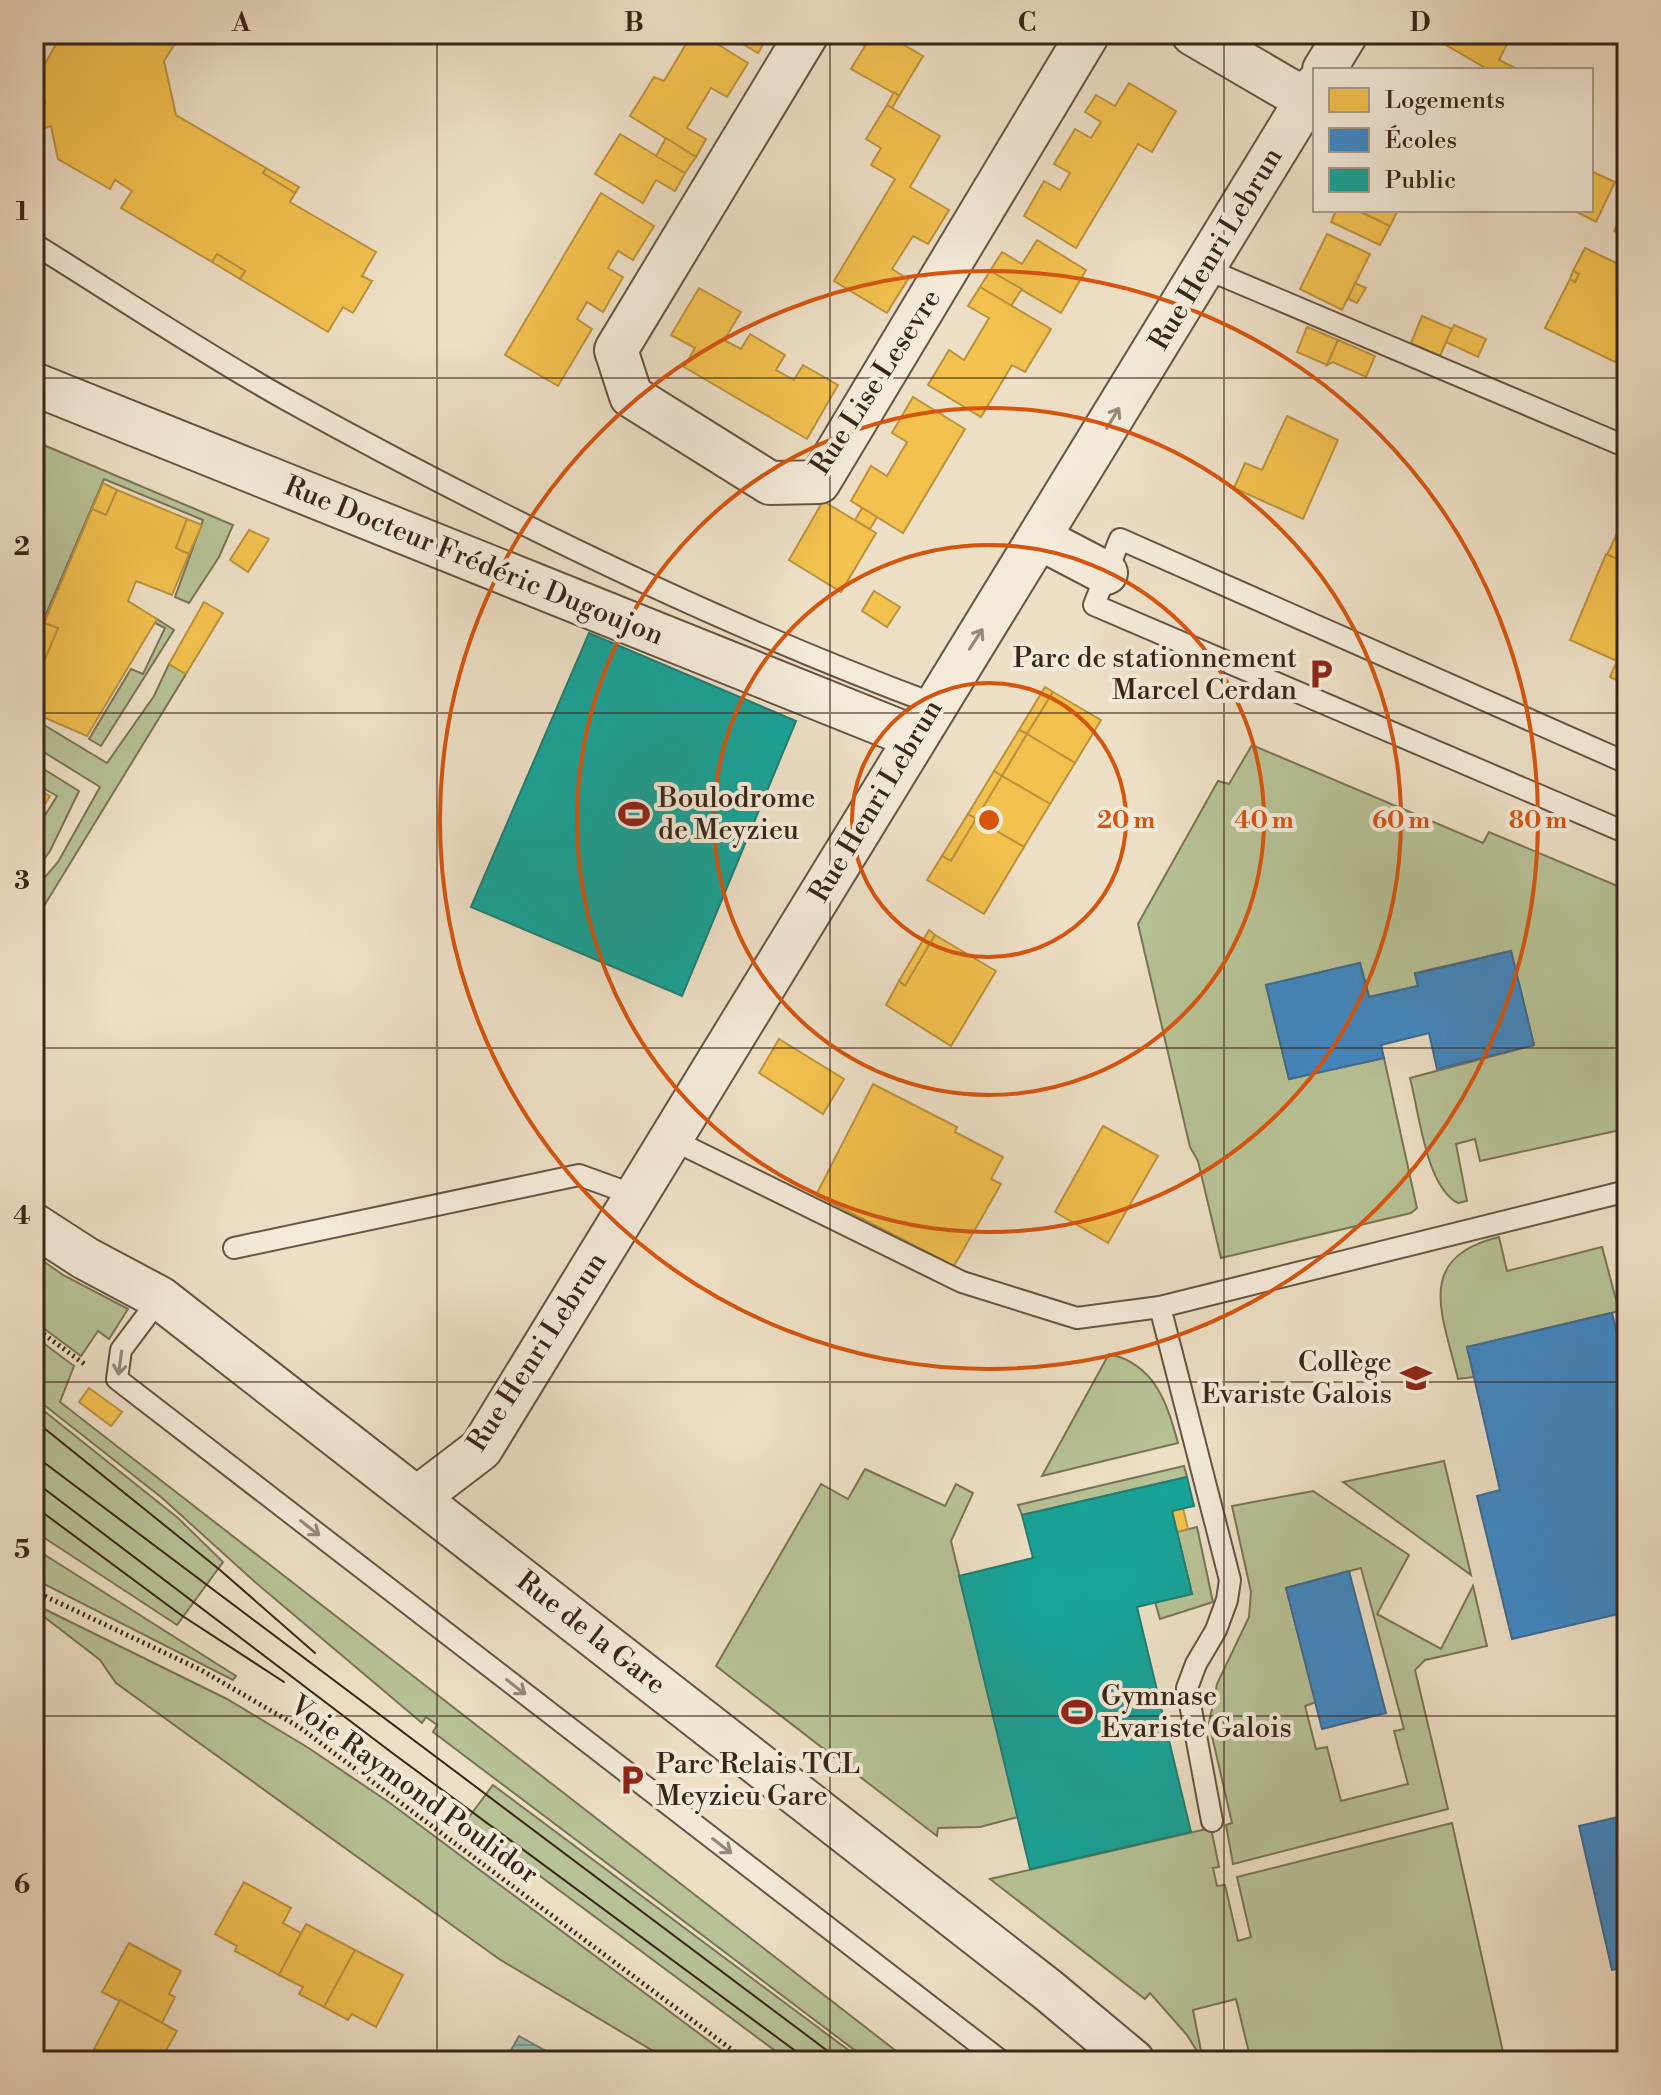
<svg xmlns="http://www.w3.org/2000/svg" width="1661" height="2095" viewBox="0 0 1661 2095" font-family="'Libre Bodoni',serif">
  <defs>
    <pattern id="water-rules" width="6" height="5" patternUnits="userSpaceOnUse" patternTransform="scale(2)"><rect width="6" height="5" fill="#99bdb5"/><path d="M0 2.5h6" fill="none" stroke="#7e9992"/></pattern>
  </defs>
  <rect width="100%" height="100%" fill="#eddfc5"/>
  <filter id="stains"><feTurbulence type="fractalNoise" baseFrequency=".0025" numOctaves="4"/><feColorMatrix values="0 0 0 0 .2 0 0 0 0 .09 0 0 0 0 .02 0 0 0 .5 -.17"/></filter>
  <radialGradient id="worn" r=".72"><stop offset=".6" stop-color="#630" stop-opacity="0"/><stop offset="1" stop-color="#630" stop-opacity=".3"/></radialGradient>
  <g fill="#b7c296" stroke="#787457" stroke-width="2" fill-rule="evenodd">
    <path d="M34,441L233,525L219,557L189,603L175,597L203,520L104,479L34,642Z"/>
    <path d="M157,619L174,630L101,746L89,739L131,669L143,674L165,628L155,623Z"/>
    <path d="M169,664L186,674L44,906L34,900V890L58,862L100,787L34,746V719L107,763L154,696Z"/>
    <path d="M1252,745L1483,843L1489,832L1627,890V1155L1620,1130L1480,1161L1475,1139L1456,1144L1467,1201L1458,1203C1426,1187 1419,1112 1410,1078L1534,1045L1511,951L1415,973L1418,986L1369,997L1360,963L1266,985L1289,1079L1384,1058L1417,1208L1411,1213L1221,1258L1198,1161L1190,1147L1138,924L1218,781L1229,784Z"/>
    <path d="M34,763L79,791L50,851L34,873V833L57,796L34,783Z"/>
    <path d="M1499,1237L1507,1271L1602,1247L1619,1311L1467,1347L1474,1377L1458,1379C1443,1315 1413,1258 1499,1237Z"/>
    <path d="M36,1256L63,1275L128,1309L109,1339L98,1331L81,1356L34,1321Z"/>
    <path d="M34,1336L74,1366L60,1402L909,2061H869L433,1732L437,1725L426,1717L422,1723L255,1582L161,1497L34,1397Z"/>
    <path d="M1109,1354C1155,1364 1167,1403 1178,1443L1042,1476Z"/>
    <path d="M34,1403L178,1518L223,1562L177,1625L34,1531Z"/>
    <path d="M1444,1461L1471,1575L1343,1482Z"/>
    <path d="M1184,1466L1187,1477L1022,1515L1018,1505Z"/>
    <path d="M865,1469L945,1506L956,1484L973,1493L951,1541L1018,1817L980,1827L938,1828L937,1836L716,1666L821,1484L848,1499Z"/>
    <path d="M1313,1491L1409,1555L1377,1614L1441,1649L1473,1586L1487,1646L1425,1660L1415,1670L1448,1809L1233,1864L1226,1825L1232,1823L1209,1723L1217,1684L1249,1617L1251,1592L1232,1506ZM1361,1568L1404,1729L1394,1731L1408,1784L1341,1801L1327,1747L1316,1749L1305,1706L1316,1702L1286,1588Z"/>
    <path d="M1197,1527L1213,1602L1160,1619L1155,1602L1192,1594L1177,1532Z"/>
    <path d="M34,1548L236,1676L233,1680L34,1579Z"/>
    <path d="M34,1604L227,1699L307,1747L390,1803L736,2061H670L499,1959L116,1683L100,1660L34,1609Z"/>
    <path d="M493,1785L863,2061H789L466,1821Z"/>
    <path d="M1452,1823L1505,2061H1251L1236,1999L1193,2010L1203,2061L1187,2035L1150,1993L1145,1999L990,1879L1211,1828L1219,1867L1213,1868L1217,1886L1225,1885L1238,1941L1251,1937L1237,1877Z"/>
  </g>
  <path fill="url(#water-rules)" stroke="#738076" stroke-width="2" d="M519,2036L555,2056L557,2061H505Z"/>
  <g fill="#f2c14e" stroke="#bb923e" stroke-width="2">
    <path d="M62,34H181L164,61L176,115L266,168L263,173L295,193L290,202L376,252L362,276L372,281L353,313L343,307L328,332L240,279L245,271L217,254L212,262L121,208L132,191L115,180L110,189L58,159L51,126L36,131L34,106L45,103L39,74Z"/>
    <path d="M692,34H701L748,63L727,97L711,88L687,128L706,139L696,157L630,116L654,77L664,81Z"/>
    <path d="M726,34H769L758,53Z"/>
    <path d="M885,34L923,56L899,96L851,69L865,46L846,34Z"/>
    <path d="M1427,34H1512L1499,60L1517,69L1489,70Z"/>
    <path d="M1618,34H1627V50L1614,43Z"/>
    <path d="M1129,83L1176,111L1152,152L1138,144L1076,248L1024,216L1044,181L1060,190L1070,173L1054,164L1075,129L1091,138L1101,122L1085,112L1096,95L1115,106Z"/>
    <path d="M894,92L899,96L892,108L887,105Z"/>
    <path d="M887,105L940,136L910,187L949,210L928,244L913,236L892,269L908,279L887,313L834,281L895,179L871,165L881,148L866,139Z"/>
    <path d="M620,134L685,173L675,191L656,180L643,203L595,174Z"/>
    <path d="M666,138L696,157L685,173L656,156Z"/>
    <path d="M266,168L299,187L295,193L263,173Z"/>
    <path d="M1593,172L1615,182L1596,222L1575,211L1591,210Z"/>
    <path d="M601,193L654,226L633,260L618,251L608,268L623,277L603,312L587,302L577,319L592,329L558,386L505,355Z"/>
    <path d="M1627,203V237L1614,231Z"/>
    <path d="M1336,210H1357L1390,226L1380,245L1331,222Z"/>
    <path d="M1357,210H1398L1390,226Z"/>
    <path d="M1327,234L1370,254L1342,310L1300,289Z"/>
    <path d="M1037,240L1086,270L1061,313L990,271L1002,252L1022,264Z"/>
    <path d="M1585,248L1627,268V338L1615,362L1545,328L1570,279L1575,282L1579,274L1573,271Z"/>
    <path d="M217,254L245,271L240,279L212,262Z"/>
    <path d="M990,271L1022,289L1011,306L980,287Z"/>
    <path d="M1573,271L1579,274L1575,282L1570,279Z"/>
    <path d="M1355,283L1366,288L1357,303L1348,299Z"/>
    <path d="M980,287L1051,329L1025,372L1012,365L981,417L928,385L949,350L964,360L989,318L968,306Z"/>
    <path d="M699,288L741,312L724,340L741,349L750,334L785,355L776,370L794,380L803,365L838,385L807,439L684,367L695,348L671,335Z"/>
    <path d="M1422,316L1452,329L1440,356L1411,343Z"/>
    <path d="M1454,325L1486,339L1478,357L1446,342Z"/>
    <path d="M1307,327L1338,340L1327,365L1297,352Z"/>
    <path d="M1338,340L1375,356L1366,377L1333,362L1327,365Z"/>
    <path d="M913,397L965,429L903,533L851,501L871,466L887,476L907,442L892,433Z"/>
    <path d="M1287,416L1338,440L1303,519L1234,488L1245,463L1262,470Z"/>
    <path d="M103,483L117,490L106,515L92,509Z"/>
    <path d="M117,490L187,519L176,548L189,554L172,595L136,581L128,601L157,619L87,736L34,713V685L58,628L44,623L92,509L106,515Z"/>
    <path d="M823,501L876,533L841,592L789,560Z"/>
    <path d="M862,508L877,517L870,529L855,520Z"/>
    <path d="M187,519L202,525L189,554L176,548Z"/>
    <path d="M1621,525L1627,527V542L1619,560L1607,555Z"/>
    <path d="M249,530L269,539L248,572L230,560Z"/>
    <path d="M1627,542V685L1610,677L1617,661L1570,640L1606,554L1619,560Z"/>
    <path d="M874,591L900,607L887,627L862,611Z"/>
    <path d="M204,602L223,613L186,674L169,664Z"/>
    <path d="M44,623L58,628L41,668L34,664V647Z"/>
    <path d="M34,664L41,668L34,685Z"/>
    <path d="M1045,687L1053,692L1027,734L1019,730Z"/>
    <path d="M1053,692L1101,720L1075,763L1027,734Z"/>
    <path d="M1019,730L1027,734L1002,776L994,771Z"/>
    <path d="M1027,734L1075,763L1050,804L1002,776Z"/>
    <path d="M994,771L1002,776L976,819L968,814Z"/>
    <path d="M1002,776L1050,804L1024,847L976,819Z"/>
    <path d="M34,787L50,796L34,822Z"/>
    <path d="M968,814L976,819L951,861L942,856Z"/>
    <path d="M976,819L1024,847L984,914L927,880L942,856L951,861Z"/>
    <path d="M34,900L44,906L34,922Z"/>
    <path d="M929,930L935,935L905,986L899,981Z"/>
    <path d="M935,935L996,971L951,1046L886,1005L899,981L905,986Z"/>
    <path d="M779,1039L844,1079L823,1114L759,1073Z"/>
    <path d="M873,1084L957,1127L955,1132L1003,1157L991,1179L1001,1184L954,1266L816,1195Z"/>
    <path d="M1103,1126L1158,1156L1108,1243L1055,1212Z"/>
    <path d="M89,1388L122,1412L111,1426L79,1402Z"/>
    <path d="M1183,1508L1188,1529L1177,1532L1172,1511Z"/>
    <path d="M244,1882L291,1908L283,1923L301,1933L279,1975L235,1951L237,1946L215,1934Z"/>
    <path d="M306,1924L355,1950L324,2007L299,1994L303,1987L279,1975Z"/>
    <path d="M129,1943L181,1971L169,1994L175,1997L162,2023L102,1992Z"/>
    <path d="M355,1950L403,1975L376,2027L352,2014L348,2020L324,2007Z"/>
    <path d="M120,2000L177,2031L164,2054L158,2052L153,2061H116L94,2049Z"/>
    <path d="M425,2053L441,2061H421Z"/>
    <path d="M594,2053L609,2061H590Z"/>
  </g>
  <g fill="#3f88c5" stroke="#3e6a91" stroke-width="2">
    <path d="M1511,951L1534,1045L1437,1069L1429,1033L1381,1045L1384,1058L1289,1079L1266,985L1360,963L1369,997L1418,986L1415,974Z"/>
    <path d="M1612,1313L1627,1374V1463L1620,1464L1627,1491V1612L1512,1639L1477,1496L1500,1490L1467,1347Z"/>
    <path d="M1349,1571L1386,1713L1322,1729L1286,1588Z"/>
    <path d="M1627,1815V1966L1612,1970L1579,1826Z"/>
  </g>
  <g fill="#17a398" stroke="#227d72" stroke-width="2">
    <path d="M589,633L796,721L682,996L471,907Z"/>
    <path d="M1187,1477L1194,1506L1172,1511L1192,1594L1137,1607L1191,1832L1030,1869L959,1576L1033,1558L1022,1515Z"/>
  </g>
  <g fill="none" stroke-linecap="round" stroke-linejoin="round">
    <defs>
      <g id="lane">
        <path d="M34,244C118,296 201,352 287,400C495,515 711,621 934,704"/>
        <path d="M1204,268L1627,447"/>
        <path d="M1627,763L1120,539L1094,605L1627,833"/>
        <path d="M671,1139L962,1282L1077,1318L1160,1307"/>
        <path d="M234,1248L579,1175L637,1196"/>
        <path d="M160,1298L121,1350L117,1379L1001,2061"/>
        <path d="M1212,1821L1187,1688L1196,1664L1216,1630L1227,1600L1230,1580L1160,1307L1627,1191"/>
      </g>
      <g id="street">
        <path d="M807,34L616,350L631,396L770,483L819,482L1088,34"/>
        <path d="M1193,34L1306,100"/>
        <path d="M1324,70L1346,34"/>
        <path d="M34,384L914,737"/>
        <path d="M1041,539L1106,573"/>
        <path d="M34,1225L85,1258L160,1298L1048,1990L1133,2061"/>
        <path d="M418,1497L481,1449L1315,86"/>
      </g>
    </defs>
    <use href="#lane" stroke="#675443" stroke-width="24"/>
    <use href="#street" stroke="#675443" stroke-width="46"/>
    <g stroke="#3a2518" stroke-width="5" stroke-dasharray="2 4" stroke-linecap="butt">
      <path d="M34,1327L87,1366"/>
      <path d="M34,1591L201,1670L299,1727L747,2061"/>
    </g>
    <use href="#lane" stroke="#f3ead9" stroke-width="20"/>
    <use href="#street" stroke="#f3ead9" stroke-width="42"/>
    <g stroke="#3a2518" stroke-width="2">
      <path d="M34,1420L220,1570L315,1653"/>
      <path d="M34,1455L841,2061"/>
      <path d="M34,1481L391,1752L809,2061"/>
      <path d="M34,1506L181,1615L284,1682"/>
    </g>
  </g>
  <defs><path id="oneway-shaft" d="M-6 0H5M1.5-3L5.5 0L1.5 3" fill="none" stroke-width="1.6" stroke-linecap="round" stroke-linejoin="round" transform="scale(2)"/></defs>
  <g stroke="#968878">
    <use href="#oneway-shaft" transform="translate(1113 418) rotate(-59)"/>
    <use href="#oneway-shaft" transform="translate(976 639) rotate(-57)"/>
    <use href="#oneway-shaft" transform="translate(120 1363) rotate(98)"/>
    <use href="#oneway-shaft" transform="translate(310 1528) rotate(38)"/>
    <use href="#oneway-shaft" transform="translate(516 1687) rotate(38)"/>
    <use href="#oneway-shaft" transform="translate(722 1846) rotate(38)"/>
  </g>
  <path fill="none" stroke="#3a2518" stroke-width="2" stroke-opacity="0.55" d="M437,34V2061M830,34V2061M1224,34V2061M34,378H1627M34,713H1627M34,1048H1627M34,1382H1627M34,1716H1627"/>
  <g fill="none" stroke="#d7540d" stroke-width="4">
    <circle cx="989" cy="820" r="137"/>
    <circle cx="989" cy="820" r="275"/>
    <circle cx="989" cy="820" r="412"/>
    <circle cx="989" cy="820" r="549"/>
  </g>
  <defs>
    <symbol id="parking-bare" viewBox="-9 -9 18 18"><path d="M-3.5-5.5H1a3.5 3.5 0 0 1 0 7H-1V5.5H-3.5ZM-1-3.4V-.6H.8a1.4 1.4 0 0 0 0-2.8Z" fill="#8f2418" stroke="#f3ead9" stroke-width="2.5" paint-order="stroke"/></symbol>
    <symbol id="stadium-bare" viewBox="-9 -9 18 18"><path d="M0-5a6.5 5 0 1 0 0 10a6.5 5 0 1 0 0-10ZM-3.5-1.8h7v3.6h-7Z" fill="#8f2418" stroke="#f3ead9" stroke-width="2.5" paint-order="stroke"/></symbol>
    <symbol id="school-bare" viewBox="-9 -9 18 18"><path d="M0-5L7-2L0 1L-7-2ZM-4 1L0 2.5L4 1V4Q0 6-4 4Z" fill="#8f2418" stroke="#f3ead9" stroke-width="2.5" paint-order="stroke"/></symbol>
  </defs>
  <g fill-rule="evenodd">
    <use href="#parking-bare" x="1299" y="652" width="44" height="44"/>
    <use href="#stadium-bare" x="612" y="792" width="44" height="44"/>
    <use href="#school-bare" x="1394" y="1356" width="44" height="44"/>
    <use href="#stadium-bare" x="1055" y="1690" width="44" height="44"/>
    <use href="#parking-bare" x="610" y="1758" width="44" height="44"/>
  </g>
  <g text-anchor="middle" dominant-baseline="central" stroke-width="8" stroke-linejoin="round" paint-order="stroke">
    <g font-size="28" fill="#3a2518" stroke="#f3ead9">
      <text transform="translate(1216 249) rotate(-59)">Rue Henri Lebrun</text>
      <text transform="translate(876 382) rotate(-57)">Rue Lise Lesevre</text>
      <text transform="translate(474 561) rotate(22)">Rue Docteur Frédéric Dugoujon</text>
      <text transform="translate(876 801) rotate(-59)">Rue Henri Lebrun</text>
      <text transform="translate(537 1352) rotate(-57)">Rue Henri Lebrun</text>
      <text transform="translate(591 1633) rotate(38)">Rue de la Gare</text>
      <text transform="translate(414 1790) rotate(36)">Voie Raymond Poulidor</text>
    </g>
    <g font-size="28" fill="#3a2518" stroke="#f3ead9" text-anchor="start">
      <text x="1297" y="658" text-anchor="end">Parc de stationnement<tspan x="1297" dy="32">Marcel Cerdan</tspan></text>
      <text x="658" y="798">Boulodrome<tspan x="658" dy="32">de Meyzieu</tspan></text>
      <text x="1392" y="1362" text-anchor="end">Collège<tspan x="1392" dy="32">Evariste Galois</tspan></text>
      <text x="1101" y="1696">Gymnase<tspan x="1101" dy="32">Evariste Galois</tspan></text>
      <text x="656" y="1764">Parc Relais TCL<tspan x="656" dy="32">Meyzieu Gare</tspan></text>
    </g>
  </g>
  <circle cx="989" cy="820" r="12" fill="#d7540d" stroke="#f3ead9" stroke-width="4"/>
  <g font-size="24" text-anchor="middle" font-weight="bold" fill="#d7540d" stroke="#f3ead9" stroke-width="8" stroke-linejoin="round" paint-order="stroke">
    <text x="1126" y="828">20 m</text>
    <text x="1264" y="828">40 m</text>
    <text x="1401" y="828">60 m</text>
    <text x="1538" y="828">80 m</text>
  </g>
  <rect width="1661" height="2095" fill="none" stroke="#eddfc5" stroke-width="88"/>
  <rect x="1313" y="68" width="280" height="144" fill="#f3ead9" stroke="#a99b8c" stroke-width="2"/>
  <rect x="1329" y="88" width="40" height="24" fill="#f2c14e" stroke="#a99b8c" stroke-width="2"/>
  <text x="1385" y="108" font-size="24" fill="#3a2518">Logements</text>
  <rect x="1329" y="128" width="40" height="24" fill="#3f88c5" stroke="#a99b8c" stroke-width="2"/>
  <text x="1385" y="148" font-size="24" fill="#3a2518">Écoles</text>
  <rect x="1329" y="168" width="40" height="24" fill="#17a398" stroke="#a99b8c" stroke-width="2"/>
  <text x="1385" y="188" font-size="24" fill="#3a2518">Public</text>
  <rect x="44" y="44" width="1573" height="2007" fill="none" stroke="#3a2518" stroke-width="3"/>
  <g font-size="26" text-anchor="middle" font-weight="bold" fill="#3a2518">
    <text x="241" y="31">A</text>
    <text x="634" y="31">B</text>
    <text x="1027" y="31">C</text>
    <text x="1420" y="31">D</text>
    <text x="22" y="220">1</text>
    <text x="22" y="555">2</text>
    <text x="22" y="889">3</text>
    <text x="22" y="1224">4</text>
    <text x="22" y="1558">5</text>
    <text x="22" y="1893">6</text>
  </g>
  <rect width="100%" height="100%" filter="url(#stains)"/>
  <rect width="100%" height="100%" fill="url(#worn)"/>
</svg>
